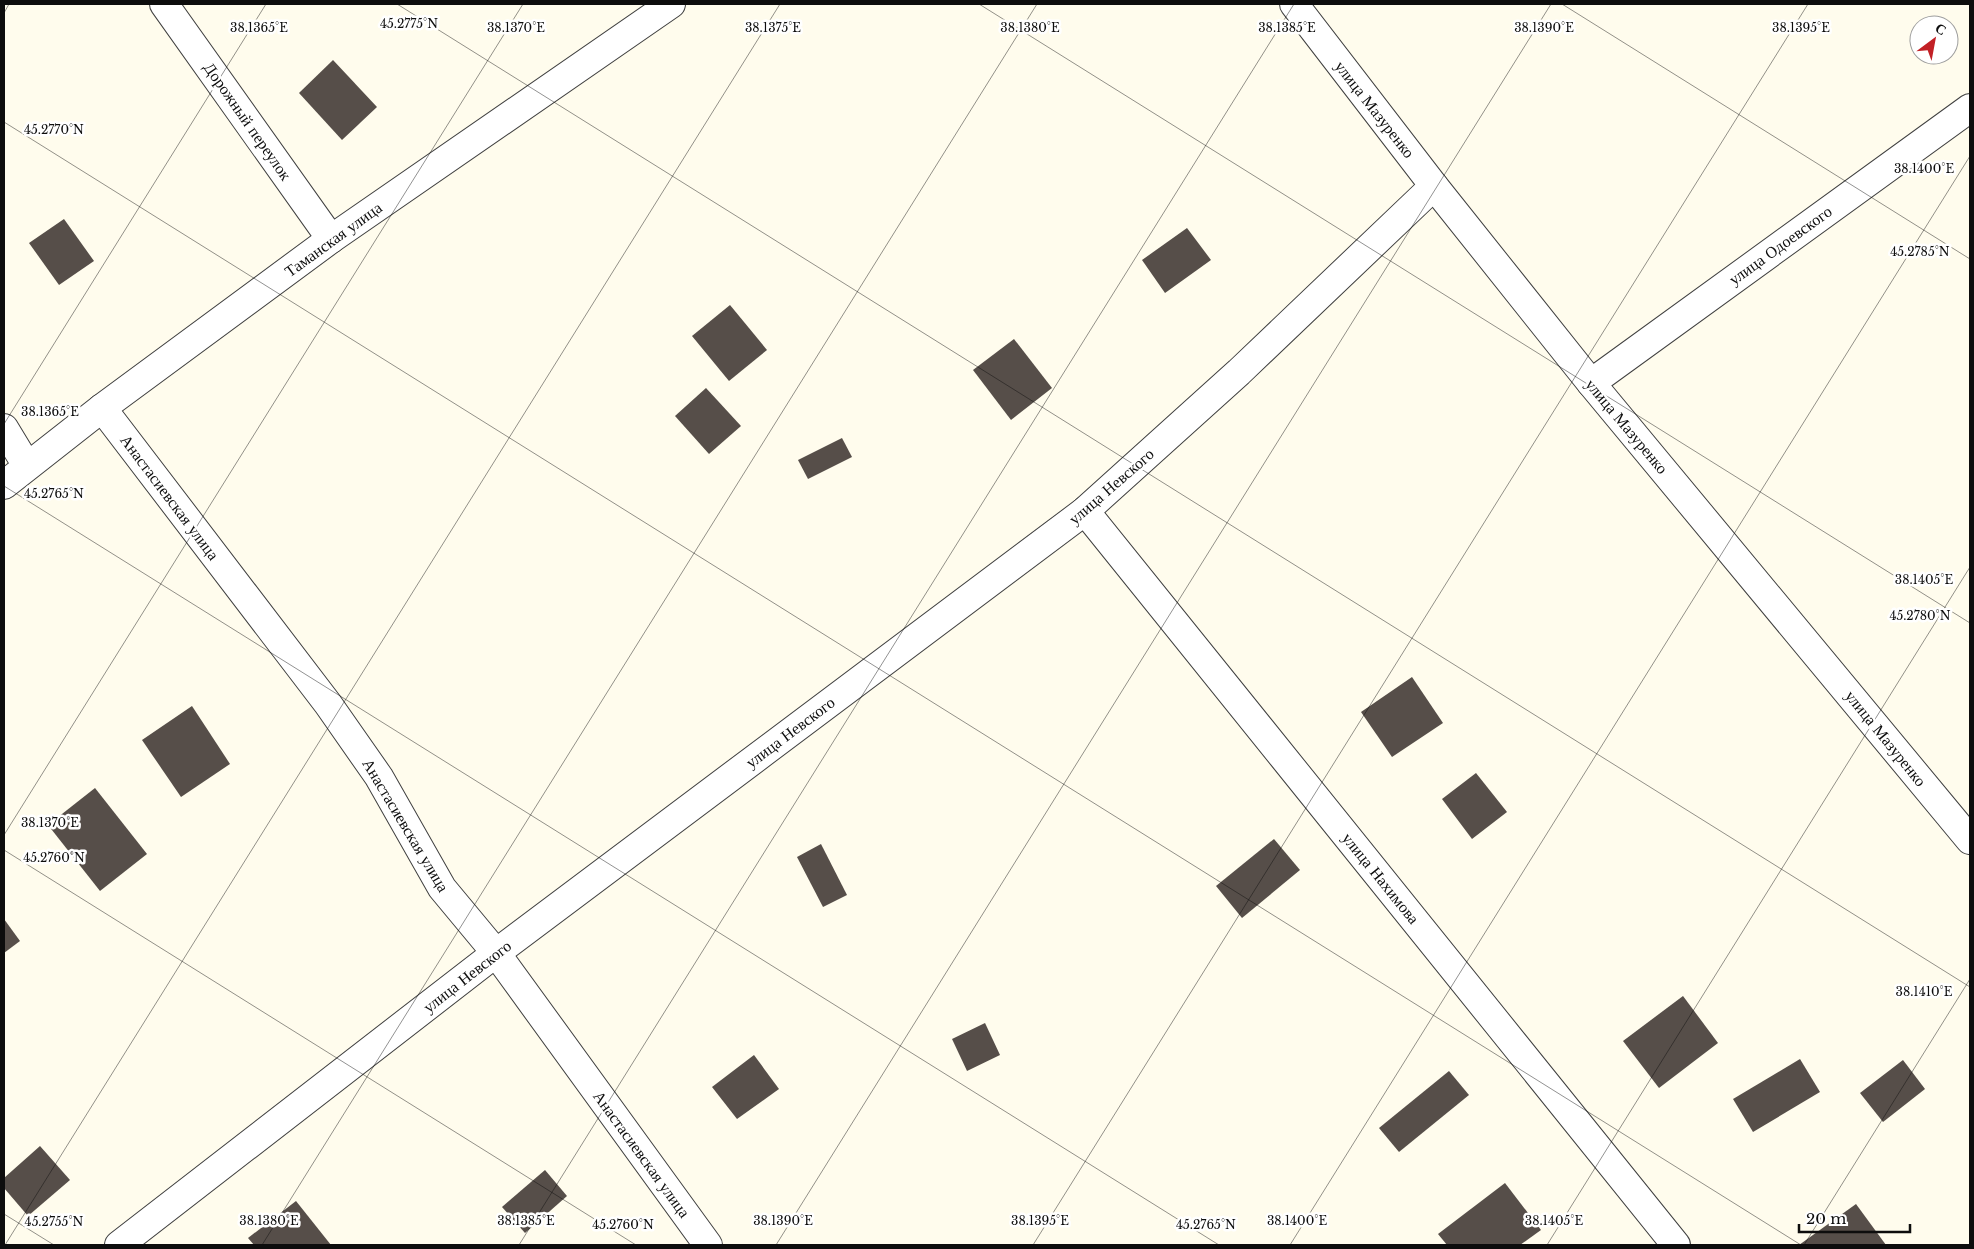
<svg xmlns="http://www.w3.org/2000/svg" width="1974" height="1249" viewBox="0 0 1974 1249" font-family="'Libre Baskerville',serif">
  <rect width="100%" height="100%" fill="#fffced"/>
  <g fill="#564e49">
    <path d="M333,60L377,107L342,140L299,93Z"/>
    <path d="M64,219L94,261L59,285L29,243Z"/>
    <path d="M1187,228L1211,260L1165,293L1142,260Z"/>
    <path d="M730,305L767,350L729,381L692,336Z"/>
    <path d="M1014,339L1052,388L1011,420L973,370Z"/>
    <path d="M706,388L741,426L709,454L675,416Z"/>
    <path d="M842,438L852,457L808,479L798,460Z"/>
    <path d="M1412,677L1443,723L1392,757L1361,712Z"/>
    <path d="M192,706L230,764L181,797L142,740Z"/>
    <path d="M1476,773L1507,812L1472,839L1442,799Z"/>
    <path d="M95,788L147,854L100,891L48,825Z"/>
    <path d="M1274,839L1300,870L1242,918L1216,886Z"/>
    <path d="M821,844L847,895L823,907L797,857Z"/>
    <path d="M4,919L20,941L4,953Z"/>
    <path d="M1683,996L1718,1043L1659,1088L1623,1041Z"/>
    <path d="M985,1023L1000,1055L967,1071L952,1039Z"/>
    <path d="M754,1055L779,1089L737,1119L712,1087Z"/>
    <path d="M1800,1059L1820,1092L1753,1132L1733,1099Z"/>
    <path d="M1903,1060L1925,1089L1883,1122L1860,1093Z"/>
    <path d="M1449,1071L1469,1095L1399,1152L1379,1128Z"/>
    <path d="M40,1146L70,1180L28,1216L4,1188V1178Z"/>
    <path d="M545,1170L567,1196L525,1233L502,1207Z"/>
    <path d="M1505,1183L1541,1230L1520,1245H1447L1438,1234Z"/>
    <path d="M296,1201L331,1245H254L248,1238Z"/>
    <path d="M1856,1204L1886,1245H1799Z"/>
  </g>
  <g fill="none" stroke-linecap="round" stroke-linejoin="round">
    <defs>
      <g id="street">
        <path d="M164,4L331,239"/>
        <path d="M1294,4L1434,186L1591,383L1970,840"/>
        <path d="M1591,383L1970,108"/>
        <path d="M102,408L328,704L379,777L442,888L496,953L708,1245"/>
        <path d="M4,428L27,466"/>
        <path d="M4,485L102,408L331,239L671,4"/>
        <path d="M1085,511L1676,1245"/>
        <path d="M119,1245L496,953L1085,511L1239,372L1434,186"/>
      </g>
    </defs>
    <use href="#street" stroke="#404040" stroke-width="30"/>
    <use href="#street" stroke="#fff" stroke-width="28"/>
  </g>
  <path fill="none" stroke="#0d0d0d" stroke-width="1" stroke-opacity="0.45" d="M397,4L1970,987M979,4L1970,623M1562,4L1970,259M4,13L9,4M4,122L1801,1245M4,424L266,4M4,486L1219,1245M4,835L523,4M4,850L636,1245M4,1214L54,1245M5,1245L780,4M262,1245L1037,4M519,1245L1294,4M776,1245L1551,4M1033,1245L1808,4M1290,1245L1970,156M1547,1245L1970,567M1804,1245L1970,979"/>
  <g text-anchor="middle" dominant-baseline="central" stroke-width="5" stroke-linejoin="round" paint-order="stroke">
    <g font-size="16" fill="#0d0d0d" stroke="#fff">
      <text transform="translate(1375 109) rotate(52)">улица Мазуренко</text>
      <text transform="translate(248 121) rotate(55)">Дорожный переулок</text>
      <text transform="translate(333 239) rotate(-36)">Таманская улица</text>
      <text transform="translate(1780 245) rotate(-36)">улица Одоевского</text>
      <text transform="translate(1627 426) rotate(50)">улица Мазуренко</text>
      <text transform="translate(1111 486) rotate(-41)">улица Невского</text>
      <text transform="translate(170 497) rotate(53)">Анастасиевская улица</text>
      <text transform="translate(790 732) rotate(-37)">улица Невского</text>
      <text transform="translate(1886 738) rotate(51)">улица Мазуренко</text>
      <text transform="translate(406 825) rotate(59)">Анастасиевская улица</text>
      <text transform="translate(1381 878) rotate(51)">улица Нахимова</text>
      <text transform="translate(467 976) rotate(-38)">улица Невского</text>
      <text transform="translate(642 1154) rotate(54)">Анастасиевская улица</text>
    </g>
  </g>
  <g font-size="12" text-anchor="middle" fill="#0d0d0d" stroke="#fff" stroke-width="5" stroke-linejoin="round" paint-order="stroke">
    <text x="409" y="28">45.2775°N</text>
    <text x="259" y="32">38.1365°E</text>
    <text x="516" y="32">38.1370°E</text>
    <text x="773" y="32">38.1375°E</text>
    <text x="1030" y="32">38.1380°E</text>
    <text x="1287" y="32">38.1385°E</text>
    <text x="1544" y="32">38.1390°E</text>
    <text x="1801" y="32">38.1395°E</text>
    <text x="54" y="134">45.2770°N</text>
    <text x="1924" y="173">38.1400°E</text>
    <text x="1920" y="256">45.2785°N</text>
    <text x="50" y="416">38.1365°E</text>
    <text x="54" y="498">45.2765°N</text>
    <text x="1924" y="584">38.1405°E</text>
    <text x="1920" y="620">45.2780°N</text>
    <text x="50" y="827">38.1370°E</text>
    <text x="54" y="862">45.2760°N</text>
    <text x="1924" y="996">38.1410°E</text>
    <text x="269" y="1225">38.1380°E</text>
    <text x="526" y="1225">38.1385°E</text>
    <text x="783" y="1225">38.1390°E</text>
    <text x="1040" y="1225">38.1395°E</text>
    <text x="1297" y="1225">38.1400°E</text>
    <text x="1554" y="1225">38.1405°E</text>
    <text x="54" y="1226">45.2755°N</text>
    <text x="623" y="1229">45.2760°N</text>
    <text x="1206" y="1229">45.2765°N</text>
  </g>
  <rect width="1974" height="1249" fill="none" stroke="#0d0d0d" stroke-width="10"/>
  <g transform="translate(1934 40) rotate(32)"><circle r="24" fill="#ffffff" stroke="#9e9e9e"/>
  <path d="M0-4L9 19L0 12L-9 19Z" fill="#c22025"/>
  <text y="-8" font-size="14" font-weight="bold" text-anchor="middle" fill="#0d0d0d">С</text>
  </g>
  <path d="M1799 1224v8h111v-8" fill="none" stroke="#0d0d0d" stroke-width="2.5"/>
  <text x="1806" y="1224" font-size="15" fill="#0d0d0d" stroke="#ffffff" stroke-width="4" paint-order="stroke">20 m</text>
</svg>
